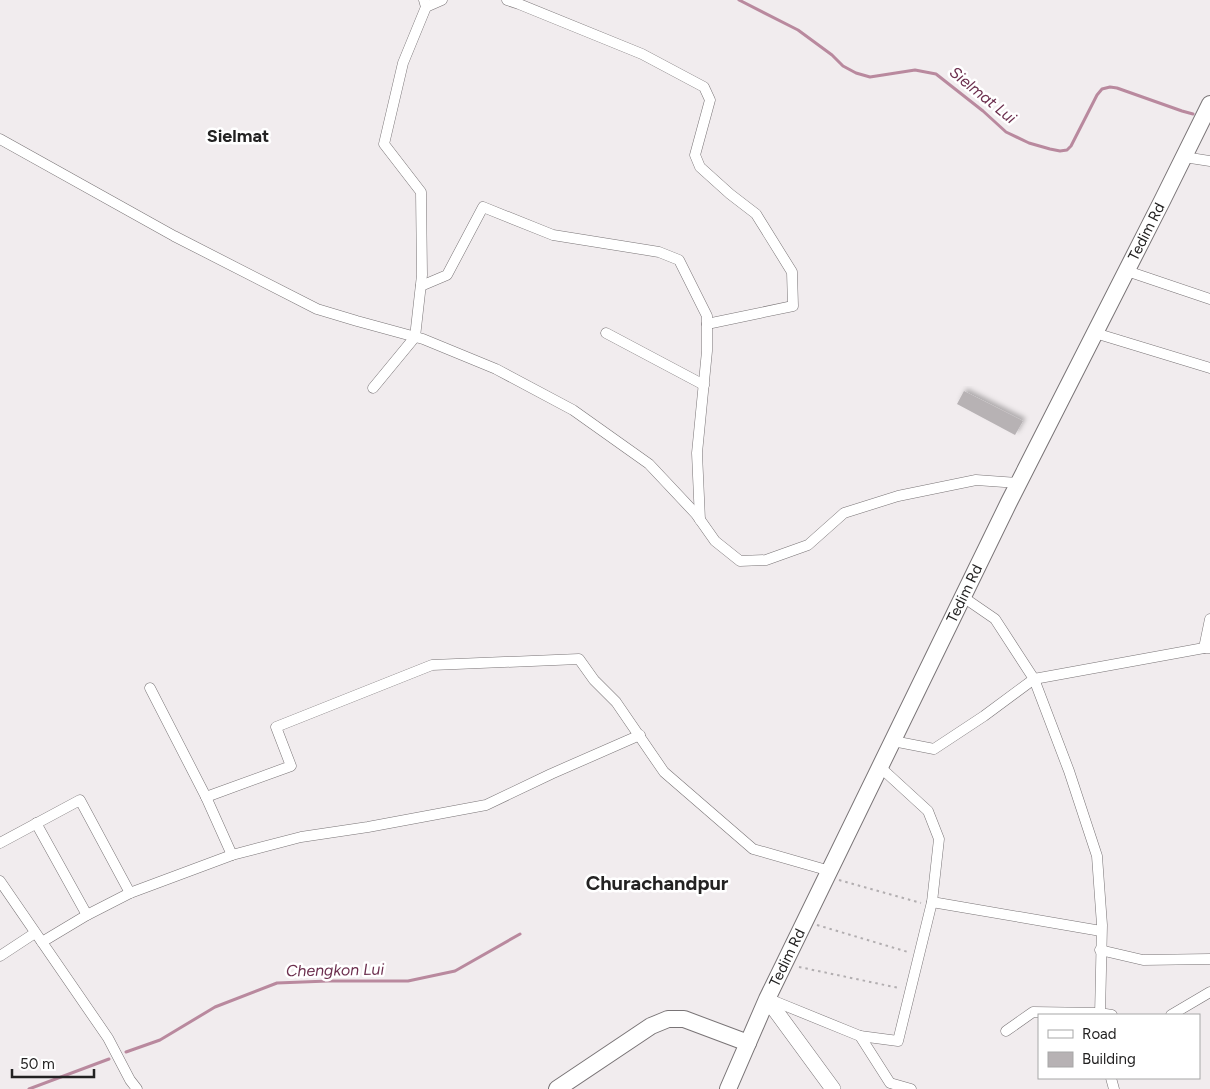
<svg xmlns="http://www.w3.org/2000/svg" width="1210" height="1089" viewBox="0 0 1210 1089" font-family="Figtree,sans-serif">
  <defs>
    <filter id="shadow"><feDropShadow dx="3" dy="-3" stdDeviation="2.5" flood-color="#0004"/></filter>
  </defs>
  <rect width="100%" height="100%" fill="#f1ecee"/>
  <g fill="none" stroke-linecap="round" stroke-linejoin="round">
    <g stroke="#b9899e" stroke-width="3">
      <path d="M739,0L798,30L832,55L843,66L856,73L870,77L915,70L936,74L983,111L1006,132L1029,143L1050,149L1060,151L1067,150L1071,146L1097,95L1102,89L1110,87L1117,88L1182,111L1193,114"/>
      <path d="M126,1052L160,1040L215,1007L277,983L328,981H408L455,971L520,934"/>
      <path d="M29,1089L109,1059"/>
    </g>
  </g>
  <path fill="#b7b2b4" filter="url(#shadow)" d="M964,391L1023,421L1015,435L957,404Z"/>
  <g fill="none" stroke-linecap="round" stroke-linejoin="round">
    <defs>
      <g id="minor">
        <path d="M507,0L519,4L642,54L704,87L710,100L695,155L700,167L730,194L756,214L792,272L793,306L707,324"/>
        <path d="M426,7L442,0"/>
        <path d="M0,139L174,236L317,309L357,321L423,339L496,369L573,410L649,464L696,514L715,541L740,561L766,560L808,545L844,513L898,496L976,480L1019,483"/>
        <path d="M1184,157L1210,161"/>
        <path d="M1127,271L1210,299"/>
        <path d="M421,286L447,275L483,207L553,235L659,252L679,260L707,316V351L697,453L700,520"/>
        <path d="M606,333L704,385"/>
        <path d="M1095,333L1210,368"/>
        <path d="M373,388L415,337L422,275L421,192L384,144L403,63L426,7L424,0"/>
        <path d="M963,597L995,619L1034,679L1069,771L1097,856L1102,925L1100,1015"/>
        <path d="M1204,648L1210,619"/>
        <path d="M150,688L206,797L232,855"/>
        <path d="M893,741L934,749L984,716L1034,679L1204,648H1210"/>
        <path d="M206,797L291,766L276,727L432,665L579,659L594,680L616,702L664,772L753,849L830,871"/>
        <path d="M36,823L87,915"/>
        <path d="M0,843L80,800L130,893"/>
        <path d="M0,881L108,1038L130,1080L137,1089"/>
        <path d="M932,902L1101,931"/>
        <path d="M42,942L87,915L130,893L232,855L301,837L368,827L486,805L551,774L640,735"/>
        <path d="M1100,950L1143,960L1210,959"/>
        <path d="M0,956L35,933"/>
        <path d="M769,999L860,1036L890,1083L911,1089"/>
        <path d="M1171,1015L1210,992"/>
        <path d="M1006,1031L1033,1012L1099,1013L1112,1015"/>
        <path d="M860,1036L898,1041L932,902L939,839L928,811L880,767"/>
        <path d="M1111,1078L1114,1089"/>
      </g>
      <path id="primary" d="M767,999L833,1089"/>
      <g id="trunk">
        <path d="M557,1089L651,1026L668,1019H684L748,1043"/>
        <path id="s1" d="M728,1089L767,999L1009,502L1162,201L1210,104"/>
      </g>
    </defs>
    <use href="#minor" stroke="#797476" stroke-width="11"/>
    <use href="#primary" stroke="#797476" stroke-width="16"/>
    <use href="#trunk" stroke="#797476" stroke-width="18"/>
    <g stroke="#b2aeb0" stroke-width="2" stroke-dasharray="2.5 4" stroke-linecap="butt">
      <path d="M839,880L921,903"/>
      <path d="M817,925L908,952"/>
      <path d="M799,967L899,988"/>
    </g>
    <use href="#minor" stroke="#fff" stroke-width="10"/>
    <use href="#primary" stroke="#fff" stroke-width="15"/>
    <use href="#trunk" stroke="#fff" stroke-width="16"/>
  </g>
  <g text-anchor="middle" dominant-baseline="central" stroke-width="5" stroke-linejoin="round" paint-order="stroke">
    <g font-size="15" fill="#232222" stroke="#fff">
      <text stroke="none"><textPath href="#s1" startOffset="954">Tedim Rd</textPath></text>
      <text stroke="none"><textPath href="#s1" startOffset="549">Tedim Rd</textPath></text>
      <text stroke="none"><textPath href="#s1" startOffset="144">Tedim Rd</textPath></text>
    </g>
    <g font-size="16" font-style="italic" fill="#6c2f4e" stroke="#fff">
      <text transform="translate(983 95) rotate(39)">Sielmat Lui</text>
      <text transform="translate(335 970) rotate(-1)">Chengkon Lui</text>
    </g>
    <g font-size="18" font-weight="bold" fill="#232222" stroke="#fff">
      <text x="238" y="136">Sielmat</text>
    </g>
    <g font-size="20" font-weight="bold" fill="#232222" stroke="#fff">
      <text x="657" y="883">Churachandpur</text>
    </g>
  </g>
  <rect x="1038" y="1014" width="162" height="65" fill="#ffffff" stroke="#a7a7a7"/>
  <rect x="1048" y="1030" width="25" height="8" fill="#ffffff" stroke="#a7a7a7"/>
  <text x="1082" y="1039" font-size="15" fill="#232222">Road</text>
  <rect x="1048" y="1052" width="25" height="15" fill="#b7b2b4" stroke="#a7a7a7"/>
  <text x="1082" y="1064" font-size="15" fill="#232222">Building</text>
  <path d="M12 1069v8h82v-8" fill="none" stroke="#232222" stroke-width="2.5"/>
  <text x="20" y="1069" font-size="15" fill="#232222" stroke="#ffffff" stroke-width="4" paint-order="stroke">50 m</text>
</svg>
